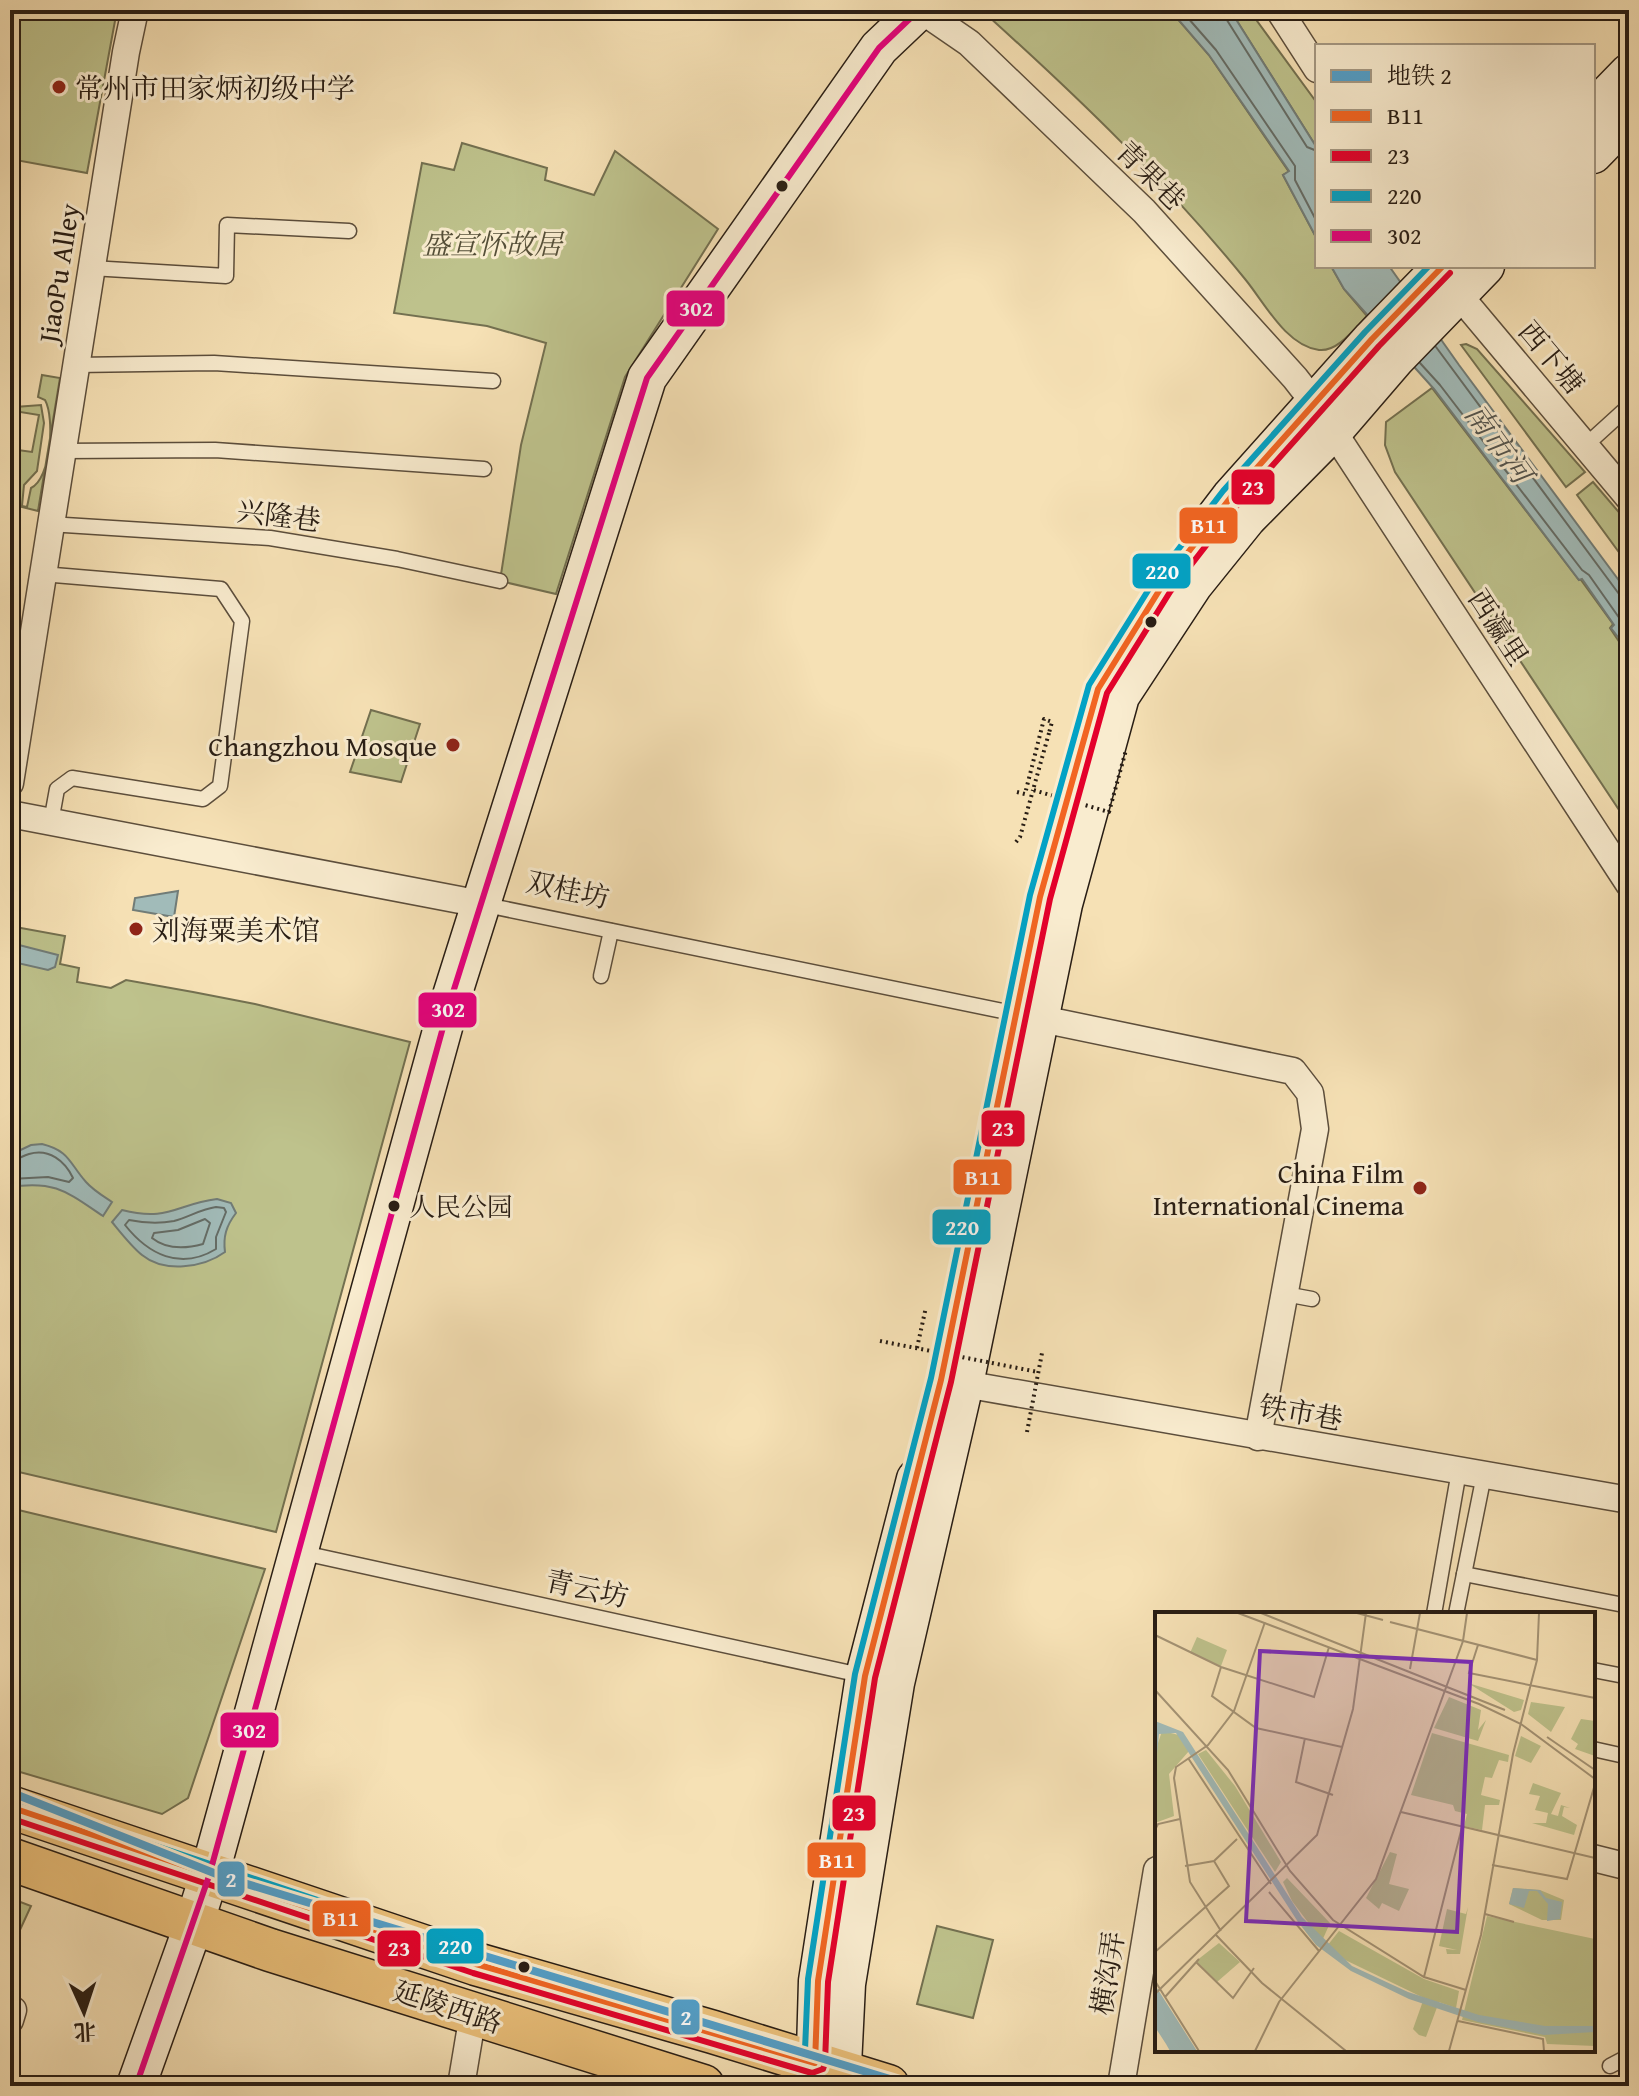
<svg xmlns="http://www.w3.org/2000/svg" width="1639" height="2096" viewBox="0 0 1639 2096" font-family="'Gentium Book Plus','Noto Serif SC',serif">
  <rect width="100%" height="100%" fill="#f6e1b5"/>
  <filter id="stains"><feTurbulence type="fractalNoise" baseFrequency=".0025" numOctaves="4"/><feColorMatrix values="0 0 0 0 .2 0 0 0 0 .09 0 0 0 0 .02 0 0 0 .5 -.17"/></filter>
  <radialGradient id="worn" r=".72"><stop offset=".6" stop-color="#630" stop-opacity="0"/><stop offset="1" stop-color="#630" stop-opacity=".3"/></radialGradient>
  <g fill="#bec28c" stroke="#737050" stroke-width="2">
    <path d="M10,10H117L87,173L10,159Z"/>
    <path d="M986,10H1170L1209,55L1289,172L1283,175L1317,239V266H1331L1344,289L1367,316C1355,328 1338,352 1319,350C1286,346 1264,302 1245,279C1167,183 1080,99 988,16Z"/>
    <path d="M1230,10H1249L1317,103V148Z"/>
    <path d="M462,143L547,168L545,180L594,195L615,151L718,229L625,377L556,594L500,581L521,445L546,343L487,326L394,313L422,163L454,170Z"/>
    <path d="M1466,344L1477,349L1585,472L1566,487L1461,345Z"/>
    <path d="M42,375L60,378L38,511L10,504V449L32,452L39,415L14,411L15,407L41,405L44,423L37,471L24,485L22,506L27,507L31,488C51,479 55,418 45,400L38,397Z"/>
    <path d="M1432,388L1579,580H1581L1613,624L1610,628L1620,643L1624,641L1629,647V825L1395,472L1385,445L1386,422Z"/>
    <path d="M1593,482L1629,524V566L1577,495Z"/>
    <path d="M371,710L420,724L401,782L350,772Z"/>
    <path d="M10,926L65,936L60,964L79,968L77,982L111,988L126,980L193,992L255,1004L410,1042L276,1532L10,1470Z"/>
    <path d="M10,1508L265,1569L188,1798L162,1814L10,1769Z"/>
    <path d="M10,1898L31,1906L19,1932L10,1930Z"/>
    <path d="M937,1926L993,1940L973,2018L917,2004Z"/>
  </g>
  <g fill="#a1bbb9" stroke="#717c77" stroke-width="2">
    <path d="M1170,10H1230L1232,13L1317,148V239L1283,175L1289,171L1209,55Z"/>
    <path d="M1331,266H1389L1459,365L1629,594V646L1624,640L1621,641L1611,628L1614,625L1582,579L1579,580L1434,389L1344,289Z"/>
    <path d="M178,891L174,917L133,910L135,898Z"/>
    <path d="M19,945L58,955L55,967L48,970L13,962L11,956L12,948Z"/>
    <path d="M42,1144C70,1151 69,1163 86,1182C93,1190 103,1196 112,1202L103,1216C67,1192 55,1180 10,1187V1155L31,1145Z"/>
    <path d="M217,1199L231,1203L236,1213C226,1226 223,1237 225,1252C203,1268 164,1273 142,1255C131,1246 121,1233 112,1222L122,1210C169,1222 176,1204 217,1199Z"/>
  </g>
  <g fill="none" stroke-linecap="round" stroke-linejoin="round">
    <g stroke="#646c66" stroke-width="2">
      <path d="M1181,10L1216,50L1295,166V180L1317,222"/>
      <path d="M1224,10L1225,17L1307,147L1317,151"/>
      <path d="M1436,347L1619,594L1629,598"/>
      <path d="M1420,363L1440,385L1582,570L1589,575L1620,619L1622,630L1629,634"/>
      <path d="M10,1161C17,1160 22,1156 29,1154C49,1148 65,1161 73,1178L69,1182L48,1177L10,1179"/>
      <path d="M216,1207L224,1208L226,1212L216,1237V1249C180,1271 148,1254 125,1225L129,1220C144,1223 158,1224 174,1221C189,1217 201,1209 216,1207Z"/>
      <path d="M205,1219L210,1223L203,1244C185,1249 167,1250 152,1238L154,1233L178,1230Z"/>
    </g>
    <defs>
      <g id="lane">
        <path d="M91,268L226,276L227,225L349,231"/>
        <path d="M75,365L214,363L493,381"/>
        <path d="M1585,446L1629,406"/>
        <path d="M61,451L215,450L484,469"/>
        <path d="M49,524L270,538L397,559L500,581"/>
        <path d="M42,574L221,589L242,621L220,786L203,799L72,778L57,789L51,822"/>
        <path d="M481,904L1017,1014"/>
        <path d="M601,976L611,931"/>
        <path d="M1285,1294L1312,1299"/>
        <path d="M299,1552L865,1676"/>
        <path d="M1464,1574L1629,1606"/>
        <path d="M1434,1614L1459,1471"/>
        <path d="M1456,1614L1484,1475"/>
        <path d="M1593,1670L1629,1677"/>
        <path d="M1593,1749L1629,1757"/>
        <path d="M1610,2066L1629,2056"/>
      </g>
      <g id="street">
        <path d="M921,10L969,43L1144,211L1295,378L1316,405L1629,884"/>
        <path d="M1279,10L1317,69"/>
        <path d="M1458,294L1629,498"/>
        <path d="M10,783L126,52L135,10"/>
        <path d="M10,814L481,904"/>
        <path d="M1017,1014L1293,1071L1310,1093L1315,1129L1258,1437"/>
        <path d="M964,1384L1629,1500"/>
        <path d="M1593,1858L1629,1867"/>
        <path d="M10,2010H13L10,2020"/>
        <path d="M461,2086L473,2014"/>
        <path d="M1121,2086L1157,1870"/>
      </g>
      <g id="secondary">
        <path d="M1593,110L1629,73"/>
        <path d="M1593,154L1629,117"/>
        <path d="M1202,535L1231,497L1372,339L1443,266"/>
        <path d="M136,2086L194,1924L209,1876L450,1002L647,378L879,48L919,10"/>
        <path d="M815,2086L818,1981L865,1676L916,1479"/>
        <path d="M841,2086L846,1984L895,1683L964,1384L1063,904L1120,696L1193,585L1247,518L1333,431L1395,359L1485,266"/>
      </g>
      <g id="primary">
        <path d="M10,1807L476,1964L713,2032L888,2086"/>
        <path d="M10,1859L270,1950L703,2086"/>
      </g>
    </defs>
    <use href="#lane" stroke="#5c4e3c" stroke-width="17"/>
    <use href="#street" stroke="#5c4e3c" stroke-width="29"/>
    <use href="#secondary" stroke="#281d14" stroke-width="41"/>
    <use href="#primary" stroke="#281d14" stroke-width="45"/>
    <g stroke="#281d14" stroke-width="4" stroke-dasharray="2 4" stroke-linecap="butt">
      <path d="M1017,792L1025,794L1044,719L1052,722L1049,733"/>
      <path d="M1016,842L1020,837L1033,790"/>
      <path d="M917,1348L926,1307"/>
    </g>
    <use href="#lane" stroke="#f9eccf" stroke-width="14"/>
    <use href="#street" stroke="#f9eccf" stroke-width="26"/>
    <use href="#secondary" stroke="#f9eccf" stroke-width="38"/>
    <use href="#primary" stroke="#ebc07a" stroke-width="42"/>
    <g stroke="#281d14" stroke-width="4" stroke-dasharray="2 4" stroke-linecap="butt">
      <path d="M1049,733L1033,790L1109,812L1126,750"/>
      <path d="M880,1341L1038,1372"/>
      <path d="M1027,1432L1042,1353"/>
    </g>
    <defs>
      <path id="bus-1" d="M10,1807L476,1964L815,2063L818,1981L865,1676L941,1380L1040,897L1098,689L1162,586L1231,497L1372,339L1443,266"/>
      <path id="bus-2" d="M10,1818L473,1973L812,2073L823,2069L825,2063L828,1982L875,1678L951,1382L1050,899L1107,693L1170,592L1239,503L1379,346L1450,273"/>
      <path id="bus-3" d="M13,1798L479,1954L805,2050L808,1979L855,1674L931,1378L1030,895L1089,685L1154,581L1223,491L1365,332L1429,266"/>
      <path id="bus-4" d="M136,2086L209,1876L450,1002L647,378L879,48L919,10"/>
    </defs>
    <use href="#bus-1" stroke="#f9eccf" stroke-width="12"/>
    <use href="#bus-2" stroke="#f9eccf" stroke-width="12"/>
    <use href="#bus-3" stroke="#f9eccf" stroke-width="12"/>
    <use href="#bus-4" stroke="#f9eccf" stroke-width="12"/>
    <use href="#bus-1" stroke="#f26522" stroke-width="6"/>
    <use href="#bus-2" stroke="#e4002b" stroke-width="6"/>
    <use href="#bus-3" stroke="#02a2c5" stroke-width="6"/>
    <use href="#bus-4" stroke="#e5007d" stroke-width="6"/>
    <defs>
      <path id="metro-1" d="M10,1792L224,1877L913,2086"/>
    </defs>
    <use href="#metro-1" stroke="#f9eccf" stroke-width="14"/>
    <use href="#metro-1" stroke="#529fc9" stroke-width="8"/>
  </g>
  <g fill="#8f2418" stroke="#f9eccf" stroke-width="3">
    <circle cx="59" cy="87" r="8"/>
    <circle cx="453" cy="745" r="8"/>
    <circle cx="136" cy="929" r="8"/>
    <circle cx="1420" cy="1188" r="8"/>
  </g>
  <g fill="#281d14" stroke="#f9eccf" stroke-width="3">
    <circle cx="782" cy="186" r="7"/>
    <circle cx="1151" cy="622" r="7"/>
    <circle cx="394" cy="1206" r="7"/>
    <circle cx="524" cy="1967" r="7"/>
  </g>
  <g text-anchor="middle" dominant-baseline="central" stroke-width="6" stroke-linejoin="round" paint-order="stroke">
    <g font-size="26" fill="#281d14" stroke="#f9eccf" text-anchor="start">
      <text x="409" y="1206">人民公园</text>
    </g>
    <g font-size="28" fill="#281d14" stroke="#f9eccf" text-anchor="start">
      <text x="75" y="87">常州市田家炳初级中学</text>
      <text x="437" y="745" text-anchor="end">Changzhou Mosque</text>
      <text x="152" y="929">刘海粟美术馆</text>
      <text x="1404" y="1172" text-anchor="end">China Film<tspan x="1404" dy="32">International Cinema</tspan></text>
    </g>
    <g font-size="28" fill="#281d14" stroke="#f9eccf">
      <text transform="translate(1151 175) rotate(45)">青果巷</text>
      <text transform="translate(58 273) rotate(-81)">JiaoPu Alley</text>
      <text transform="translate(1552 357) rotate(50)">西下塘</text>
      <text transform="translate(279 515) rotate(7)">兴隆巷</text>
      <text transform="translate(1499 627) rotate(57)">西瀛里</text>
      <text transform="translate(568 889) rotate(12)">双桂坊</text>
      <text transform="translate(1301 1412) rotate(10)">铁市巷</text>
      <text transform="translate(587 1588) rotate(12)">青云坊</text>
      <text transform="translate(1107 1973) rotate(-81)">横沟弄</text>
      <text transform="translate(448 2006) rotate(18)">延陵西路</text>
    </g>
    <g font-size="28" font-style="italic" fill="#554f38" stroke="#f9eccf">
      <text x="492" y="243">盛宣怀故居</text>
    </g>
    <g font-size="30" font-style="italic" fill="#52544e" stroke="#f9eccf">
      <text transform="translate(1499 443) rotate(54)">南市河</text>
    </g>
  </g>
  <g transform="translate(1155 1612)">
    <rect width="440" height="440" fill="#f6e1b5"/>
    <path d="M42,25L72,38L66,54L35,41ZM313,71L369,88L366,98L359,100ZM294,85L326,98L323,118L331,108L323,129L279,116ZM376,90L410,95L396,120L373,102ZM426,107L440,109V144L420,137L423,132L416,127ZM7,119L24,123L34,139L14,162L19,204L0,211L2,134ZM277,121L354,143L353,150L344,148L337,166L330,165L326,183L345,188L344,193H330L327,218L309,214L312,202L300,199L298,193L256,183ZM366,124L386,134L376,151L360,144ZM51,138L80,174L126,250L120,260L43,142ZM378,171L406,181L396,202L403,204L406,193L415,196L409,195L407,204L422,213L419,223L377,211H391L393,201L380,198L385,184L374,182ZM235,240L242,242L234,272L254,277L244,299L227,291L224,297L211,286ZM132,266L175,311L167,329L137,289L128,270ZM358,276L385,278L409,288L406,308H387L354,292ZM313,295L305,342H292L291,337L302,338L284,334L292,297L311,302ZM332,304L440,327V434L392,432L390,425L307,408ZM184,319L269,367L304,379L301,396L284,390L271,425L264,423L258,417L269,386L184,345L172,334ZM64,331L85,350L62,370L41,349Z" fill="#bec28c"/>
    <path d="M0,109L28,120L147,305L197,354L253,380L324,403L390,414H438L440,420L389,423L323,410L254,387L196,359L161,333L143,310L21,121L4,122L0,162ZM358,276L385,278L391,286L407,290L405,307L392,309L393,292L382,279H374L369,296L354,292ZM0,373L42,439H15L11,432L0,415Z" fill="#a1bbb9"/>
    <path fill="none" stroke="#a1bbb9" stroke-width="4" d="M0,394L29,439"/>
    <path fill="none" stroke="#a49375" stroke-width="2" d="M83,1L324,92L366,112L440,167M106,1L350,98M202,1L228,8M235,10L382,48M0,23L66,55L159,85L174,35M323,33L314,61L440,86M66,55L57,84L101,116L187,135M255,57L265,1M0,78L73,158L135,259L178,308L269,365L311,378M392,125L440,158M150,126L141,170L178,183M33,146L116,272M246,200L440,246M0,218L3,212L25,207M337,253L412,267L440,172M30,254L59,249L82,227M114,280L164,339M330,302L359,310M66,319L35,270L19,166L21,155L53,133L79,99L110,10M61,323L107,371L191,439M0,340L74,274L59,249M41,350L78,386L99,356M269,365L307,215M0,369L44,439M0,382L162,223L198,97L211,1M10,385L44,347M303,409L388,427L389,439M100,439L124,390L221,267L308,29L312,1M294,439L326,323L358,142L382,48L384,1"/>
    <path fill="#7b2cbf" fill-opacity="0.15" stroke="#7b2cbf" stroke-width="4" d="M105,39L316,50L302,320L91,309Z"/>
    <rect width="440" height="440" fill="none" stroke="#281d14" stroke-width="4"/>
  </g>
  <g stroke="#f9eccf" stroke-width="3">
    <rect x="665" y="289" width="61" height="39" rx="8" fill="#e5007d"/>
    <rect x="1230" y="468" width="46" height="38" rx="8" fill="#e4002b"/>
    <rect x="1178" y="506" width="61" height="39" rx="8" fill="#f26522"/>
    <rect x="1131" y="552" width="61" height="38" rx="8" fill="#02a2c5"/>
    <rect x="417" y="991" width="61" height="38" rx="8" fill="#e5007d"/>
    <rect x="980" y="1109" width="46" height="39" rx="8" fill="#e4002b"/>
    <rect x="952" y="1158" width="61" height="38" rx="8" fill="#f26522"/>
    <rect x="931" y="1208" width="61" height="38" rx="8" fill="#02a2c5"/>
    <rect x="219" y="1711" width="61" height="38" rx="8" fill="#e5007d"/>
    <rect x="831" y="1794" width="46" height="38" rx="8" fill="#e4002b"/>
    <rect x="806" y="1841" width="61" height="38" rx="8" fill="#f26522"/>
    <rect x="216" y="1860" width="30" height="38" rx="8" fill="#529fc9"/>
    <rect x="311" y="1899" width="61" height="39" rx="8" fill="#f26522"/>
    <rect x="425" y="1927" width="60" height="38" rx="8" fill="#02a2c5"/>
    <rect x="376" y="1929" width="46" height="39" rx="8" fill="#e4002b"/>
    <rect x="670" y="1998" width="31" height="38" rx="8" fill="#529fc9"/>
  </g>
  <g font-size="22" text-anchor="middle" font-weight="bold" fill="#fff">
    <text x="696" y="316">302</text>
    <text x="1253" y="495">23</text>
    <text x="1209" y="533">B11</text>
    <text x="1162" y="579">220</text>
    <text x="448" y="1017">302</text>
    <text x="1003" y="1136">23</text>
    <text x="983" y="1185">B11</text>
    <text x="962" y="1235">220</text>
    <text x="249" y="1738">302</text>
    <text x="854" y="1821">23</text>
    <text x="837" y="1868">B11</text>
    <text x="231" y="1887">2</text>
    <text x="341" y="1926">B11</text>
    <text x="455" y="1954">220</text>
    <text x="399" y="1956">23</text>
    <text x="686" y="2025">2</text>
  </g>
  <rect width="1639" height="2096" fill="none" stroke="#f6e1b5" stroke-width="40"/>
  <rect x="12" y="12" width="1615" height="2072" fill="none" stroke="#281d14" stroke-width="4"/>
  <rect x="20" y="20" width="1599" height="2056" fill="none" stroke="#281d14" stroke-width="2"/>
  <rect x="1315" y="44" width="280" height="224" fill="#f9eccf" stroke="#a59984" stroke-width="2"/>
  <rect x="1331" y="70" width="40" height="12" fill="#529fc9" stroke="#a59984" stroke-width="2"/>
  <text x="1387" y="84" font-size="24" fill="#281d14">地铁 2</text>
  <rect x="1331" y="110" width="40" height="12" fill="#f26522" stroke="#a59984" stroke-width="2"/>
  <text x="1387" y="124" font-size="24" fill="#281d14">B11</text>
  <rect x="1331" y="150" width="40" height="12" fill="#e4002b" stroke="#a59984" stroke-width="2"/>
  <text x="1387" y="164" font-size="24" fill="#281d14">23</text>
  <rect x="1331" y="190" width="40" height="12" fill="#02a2c5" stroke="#a59984" stroke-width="2"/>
  <text x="1387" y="204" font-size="24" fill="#281d14">220</text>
  <rect x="1331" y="230" width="40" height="12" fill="#e5007d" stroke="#a59984" stroke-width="2"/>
  <text x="1387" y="244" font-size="24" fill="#281d14">302</text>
  <g transform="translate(84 2012) rotate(177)" stroke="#f9eccf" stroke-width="6" paint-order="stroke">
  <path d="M0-6L14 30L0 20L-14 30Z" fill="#281d14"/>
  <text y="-12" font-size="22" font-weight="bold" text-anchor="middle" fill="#281d14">北</text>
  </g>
  <rect width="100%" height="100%" filter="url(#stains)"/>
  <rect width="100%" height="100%" fill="url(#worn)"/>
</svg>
